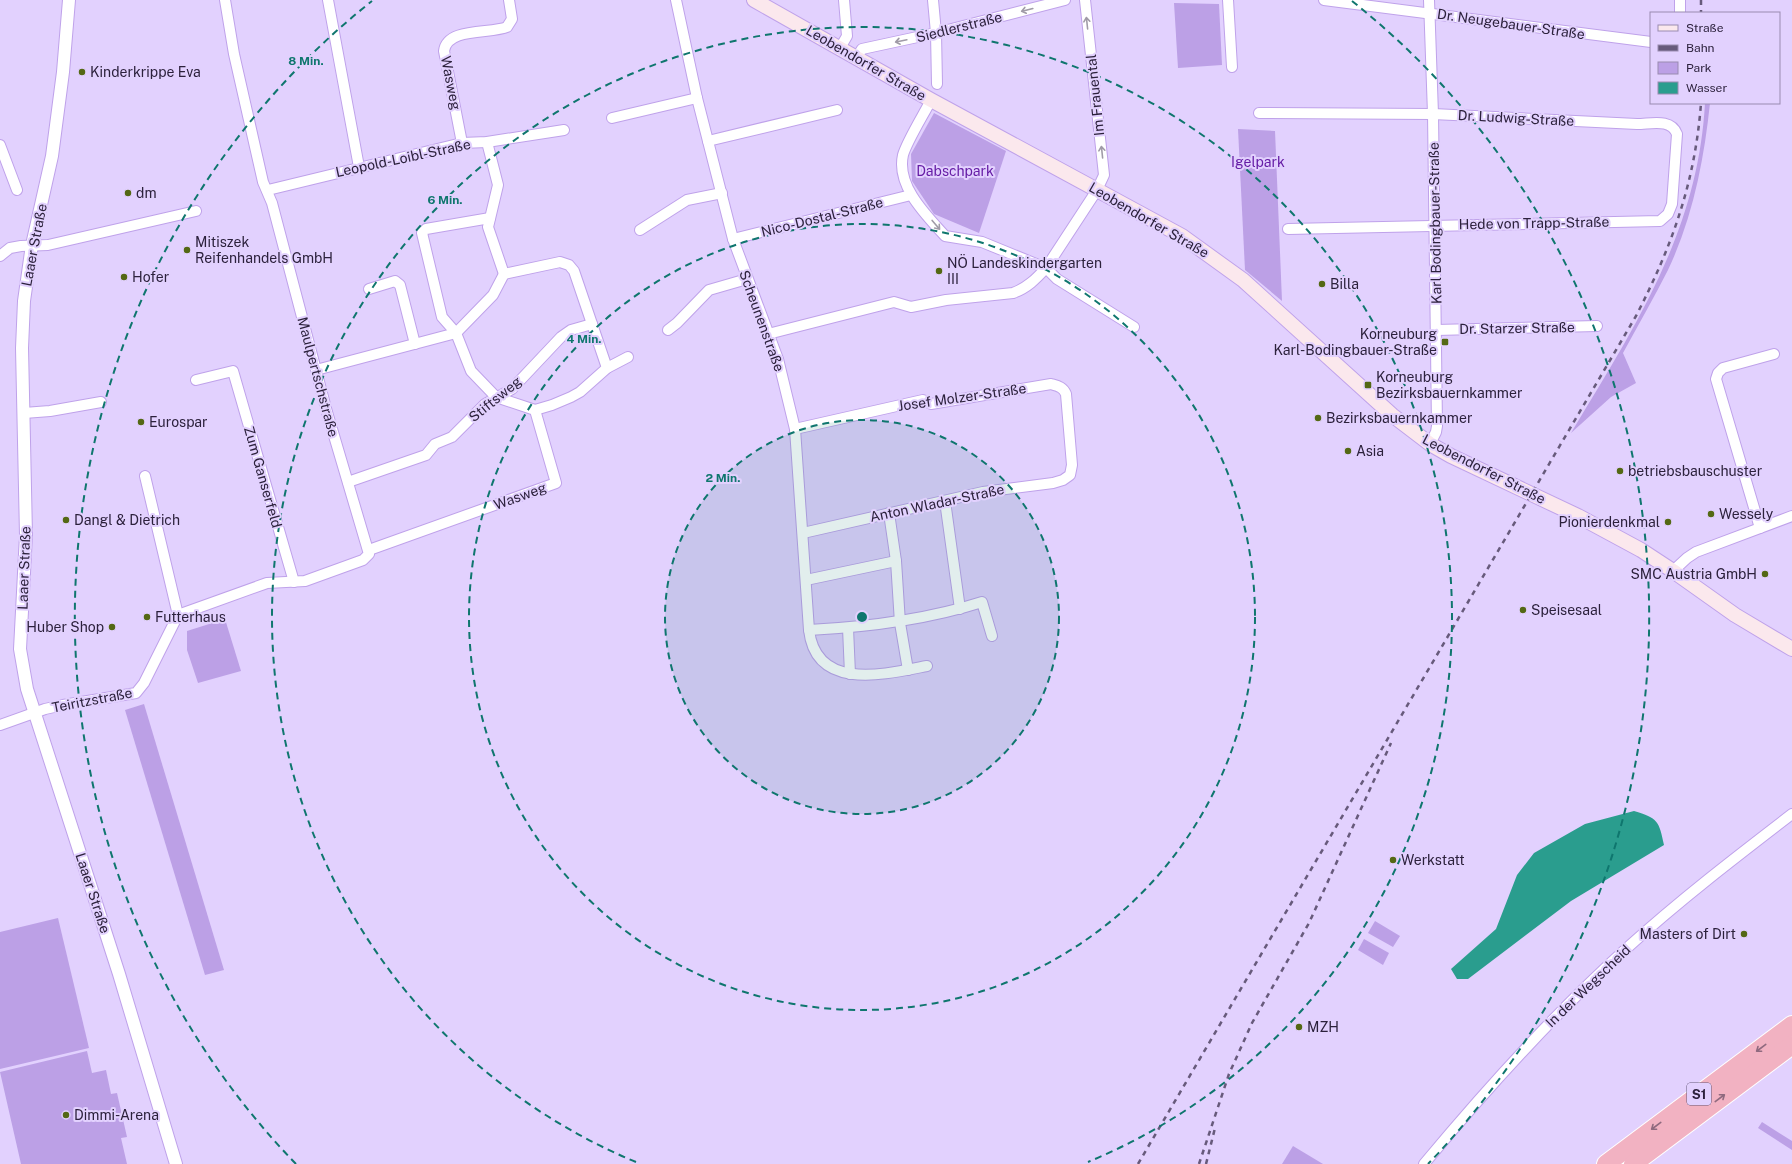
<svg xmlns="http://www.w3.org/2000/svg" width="1792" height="1164" viewBox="0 0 1792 1164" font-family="'Public Sans',sans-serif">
  <rect width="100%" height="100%" fill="#e2d1fe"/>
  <g fill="#bca0e6">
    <path d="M1174,3L1219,4L1222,65L1178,68Z"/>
    <path d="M1705,103H1710C1704,160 1693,217 1668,270C1654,298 1638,325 1623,353L1636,383L1611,397L1571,433C1635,326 1698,232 1705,103Z"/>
    <path d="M934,113L1006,151L979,233L934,214L912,181L911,154Z"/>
    <path d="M1238,129L1275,131L1282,301L1245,270Z"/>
    <path d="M225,619L241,671L198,683L187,650V631Z"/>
    <path d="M144,704L224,970L205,975L125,710Z"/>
    <path d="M58,918L89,1048L0,1069V932Z"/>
    <path d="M1375,921L1400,936L1393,947L1368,933Z"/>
    <path d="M1364,939L1389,953L1383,965L1358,950Z"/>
    <path d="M87,1051L92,1073L106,1070L111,1094L117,1093L127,1137L121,1138L127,1164H21L0,1072Z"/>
    <path d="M1762,1122L1792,1141V1150L1758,1128Z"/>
    <path d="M1293,1146L1323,1164H1282Z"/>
  </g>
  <path fill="#2a9d8e" d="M1634,811C1658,818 1659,821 1664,845L1571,901L1468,979H1457L1451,969L1496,929L1517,875L1534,853L1585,824Z"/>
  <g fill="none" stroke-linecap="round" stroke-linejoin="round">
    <defs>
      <g id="minor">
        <path d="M328,0L359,167"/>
        <path d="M676,0L697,98L733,239L778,359L795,429L809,630C816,692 886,674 927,666"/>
        <path d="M933,0L936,33L937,84"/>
        <path d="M1228,0L1232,67"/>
        <path d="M1324,0L1651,42"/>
        <path d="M1429,0L1433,114L1437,426L1436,432L1430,444"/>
        <path d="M1680,13V0"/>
        <path d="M840,48L847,36L844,0"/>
        <path d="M857,57L862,49L936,33L1065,0"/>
        <path d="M931,100C924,114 907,141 903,155C896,186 926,215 945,236L982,242L1046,268L1057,279L1134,327"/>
        <path d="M1259,113L1433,114L1637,124C1651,124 1671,118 1677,134L1672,204L1668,214L1660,221L1288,229"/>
        <path d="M612,118L697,98"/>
        <path d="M708,141L837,110"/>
        <path d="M487,142L498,185L488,227L504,274"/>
        <path d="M462,143L444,51C447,27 491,34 507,27L512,19L509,0"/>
        <path d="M0,145L17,190"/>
        <path d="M268,190L462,143L487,142L564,130"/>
        <path d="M640,230L687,200L722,193"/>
        <path d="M733,239L911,195"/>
        <path d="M0,256L10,248L21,246L48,245L196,211"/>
        <path d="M504,274L560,262L569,265L574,271L607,368"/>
        <path d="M369,289L395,281L400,285L415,344"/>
        <path d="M668,330L677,323L709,290L747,279"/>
        <path d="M1436,330L1597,326"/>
        <path d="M768,334L894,302L911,307L946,300L1013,293C1027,288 1036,279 1046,268L1097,190L1104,175L1085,0"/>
        <path d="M316,370L456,333L493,295L504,274"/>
        <path d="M196,380L233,371L294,582"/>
        <path d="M535,410L552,405L571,397L580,392L607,368L628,357"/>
        <path d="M24,413L50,411L101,402"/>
        <path d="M795,429L923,400L931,404L1051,384C1058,386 1063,387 1066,394L1072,465L1070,475L1063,480L1053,483L983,492L803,533"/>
        <path d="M348,482L426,455L435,444L452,437L485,404L512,389L561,337L571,330L592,324"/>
        <path d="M945,501L960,609"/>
        <path d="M889,513L896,561L900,623L908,670"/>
        <path d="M1760,528L1716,379L1718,373L1723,368L1774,354"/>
        <path d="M369,550L556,483L535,410L496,397L471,371L456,333L442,317L422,233L426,229L490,218"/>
        <path d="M1673,571L1687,558L1696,552L1792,516"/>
        <path d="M806,580L896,561"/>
        <path d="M178,615L267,583L305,581L363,560L369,554L327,412L272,203L263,182L234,54L225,0"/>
        <path d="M848,628L850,674"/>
        <path d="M809,630C868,627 926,620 982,602L992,636"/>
        <path d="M0,725L45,709L63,705L136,693L144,683L178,615L145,476"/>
        <path d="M1424,1164C1488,1087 1553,1015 1627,948C1680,900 1736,857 1792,814"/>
      </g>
      <path id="tertiary" d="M69,0L63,72L52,156L32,245L24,301L22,348L26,535L20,649L27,689L119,974L176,1164"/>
      <path id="secondary" d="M754,0L931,100L1182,236L1243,280L1392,415L1430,444L1451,456L1578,516L1641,550L1673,571L1735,615L1792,649"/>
      <g id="motorway">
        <path d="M1606,1164L1792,1025"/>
        <path d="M1633,1164L1792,1045"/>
      </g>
    </defs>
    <use href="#minor" stroke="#bfa2ea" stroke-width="12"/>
    <use href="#tertiary" stroke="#bfa2ea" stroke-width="14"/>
    <use href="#secondary" stroke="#bfa2ea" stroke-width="16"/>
    <use href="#motorway" stroke="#fff" stroke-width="20"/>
    <use href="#minor" stroke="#fff" stroke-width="10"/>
    <use href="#tertiary" stroke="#fff" stroke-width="12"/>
    <use href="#secondary" stroke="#fbe8ed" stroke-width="14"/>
    <use href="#motorway" stroke="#f2b2c2" stroke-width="18"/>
    <g stroke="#675a7b" stroke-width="2.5" stroke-dasharray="5 5" stroke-linecap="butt">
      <path d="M1701,0V13"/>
      <path d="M1138,1164L1636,316C1672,246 1695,183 1701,103"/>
      <path d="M1199,1164L1229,1074L1252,1023L1309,923L1391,743"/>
      <path d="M1206,1164L1215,1128"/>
    </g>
  </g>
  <defs><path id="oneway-shaft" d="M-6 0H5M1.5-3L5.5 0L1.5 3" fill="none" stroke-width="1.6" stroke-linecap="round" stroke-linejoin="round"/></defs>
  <g stroke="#a09ba7">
    <use href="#oneway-shaft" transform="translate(1027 10) rotate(166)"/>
    <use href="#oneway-shaft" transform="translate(1087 23) rotate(-96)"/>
    <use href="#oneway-shaft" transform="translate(901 41) rotate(168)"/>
    <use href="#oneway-shaft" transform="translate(1102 152) rotate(-96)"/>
    <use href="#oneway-shaft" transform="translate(936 225) rotate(50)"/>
  </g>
  <g stroke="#8f6a7f">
    <use href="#oneway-shaft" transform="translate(1761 1048) rotate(143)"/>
    <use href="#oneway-shaft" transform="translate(1720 1098) rotate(-37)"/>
    <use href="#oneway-shaft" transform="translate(1656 1126) rotate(143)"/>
  </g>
  <circle cx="862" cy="617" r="197" fill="#0f766e" fill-opacity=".12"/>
  <g fill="none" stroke="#0f766e" stroke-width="2" stroke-dasharray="7 5">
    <circle cx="862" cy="617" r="197"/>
    <circle cx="862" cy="617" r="393"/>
    <path d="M636 1162A590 590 0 1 1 1088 1162"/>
    <path d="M296 1164A787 787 0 0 1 372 1M1352 1A787 787 0 0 1 1428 1164"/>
  </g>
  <g fill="#546814" stroke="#e2d1fe" stroke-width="1.5">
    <circle cx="82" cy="72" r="4"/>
    <circle cx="128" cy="193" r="4"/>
    <circle cx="187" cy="250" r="4"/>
    <circle cx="939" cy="271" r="4"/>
    <circle cx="124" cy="277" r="4"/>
    <circle cx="1322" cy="284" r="4"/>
    <rect x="1441" y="338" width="8" height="8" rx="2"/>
    <rect x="1364" y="381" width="8" height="8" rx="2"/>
    <circle cx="1318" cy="418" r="4"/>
    <circle cx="141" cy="422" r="4"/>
    <circle cx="1348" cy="451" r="4"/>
    <circle cx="1620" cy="471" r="4"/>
    <circle cx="1711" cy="514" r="4"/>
    <circle cx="66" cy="520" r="4"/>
    <circle cx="1668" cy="522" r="4"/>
    <circle cx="1765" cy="574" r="4"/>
    <circle cx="1523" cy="610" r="4"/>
    <circle cx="147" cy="617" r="4"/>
    <circle cx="112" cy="627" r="4"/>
    <circle cx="1393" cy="860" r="4"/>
    <circle cx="1744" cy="934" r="4"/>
    <circle cx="1299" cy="1027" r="4"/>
    <circle cx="66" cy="1115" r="4"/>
  </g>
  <g text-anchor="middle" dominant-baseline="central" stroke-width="4" stroke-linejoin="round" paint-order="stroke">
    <rect fill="#e2d1fe" stroke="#635676" stroke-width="1" x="1687" y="1083" width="24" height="22" rx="3"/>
    <g font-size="13" font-weight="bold" fill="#2c213c">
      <text x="1699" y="1094">S1</text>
    </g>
    <g font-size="14" fill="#2c213c" stroke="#e2d1fe">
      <text transform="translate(1511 24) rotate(8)">Dr. Neugebauer-Straße</text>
      <text transform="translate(959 27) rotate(-14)">Siedlerstraße</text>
      <text transform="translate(866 63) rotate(30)">Leobendorfer Straße</text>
      <text transform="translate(451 83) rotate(79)">Wasweg</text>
      <text transform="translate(1095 95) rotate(-96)">Im Frauental</text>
      <text transform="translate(1516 118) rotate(3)">Dr. Ludwig-Straße</text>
      <text transform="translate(403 158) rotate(-12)">Leopold-Loibl-Straße</text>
      <text transform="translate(822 217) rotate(-14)">Nico-Dostal-Straße</text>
      <text transform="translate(1149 220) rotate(30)">Leobendorfer Straße</text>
      <text transform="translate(1435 223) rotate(-91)">Karl Bodingbauer-Straße</text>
      <text transform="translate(1534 223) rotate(-1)">Hede von Trapp-Straße</text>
      <text transform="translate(34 245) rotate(-79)">Laaer Straße</text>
      <text transform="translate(762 321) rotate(70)">Scheunenstraße</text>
      <text transform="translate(1517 328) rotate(-1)">Dr. Starzer Straße</text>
      <text transform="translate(318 377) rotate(75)">Maulpertschstraße</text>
      <text transform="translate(962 397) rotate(-8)">Josef Molzer-Straße</text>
      <text transform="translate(495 399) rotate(-39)">Stiftsweg</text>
      <text transform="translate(1484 469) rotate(27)">Leobendorfer Straße</text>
      <text transform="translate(263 477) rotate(74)">Zum Ganserfeld</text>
      <text transform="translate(520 496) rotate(-20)">Wasweg</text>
      <text transform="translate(937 503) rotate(-12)">Anton Wladar-Straße</text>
      <text transform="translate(24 568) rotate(-88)">Laaer Straße</text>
      <text transform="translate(92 700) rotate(-11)">Teiritzstraße</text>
      <text transform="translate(93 893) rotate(72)">Laaer Straße</text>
      <text transform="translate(1588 986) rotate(-44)">In der Wegscheid</text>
    </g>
    <g font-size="14" fill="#2c213c" stroke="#e2d1fe" text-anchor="start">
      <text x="90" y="72">Kinderkrippe Eva</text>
      <text x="136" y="193">dm</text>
      <text x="195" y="242">Mitiszek<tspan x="195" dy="16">Reifenhandels GmbH</tspan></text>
      <text x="947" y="263">NÖ Landeskindergarten<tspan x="947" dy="16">III</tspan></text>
      <text x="132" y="277">Hofer</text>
      <text x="1330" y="284">Billa</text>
      <text x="1437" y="334" text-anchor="end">Korneuburg<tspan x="1437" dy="16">Karl-Bodingbauer-Straße</tspan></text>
      <text x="1376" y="377">Korneuburg<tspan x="1376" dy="16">Bezirksbauernkammer</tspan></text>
      <text x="1326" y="418">Bezirksbauernkammer</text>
      <text x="149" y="422">Eurospar</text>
      <text x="1356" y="451">Asia</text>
      <text x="1628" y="471">betriebsbauschuster</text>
      <text x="1719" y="514">Wessely</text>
      <text x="74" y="520">Dangl &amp; Dietrich</text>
      <text x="1660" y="522" text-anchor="end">Pionierdenkmal</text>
      <text x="1757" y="574" text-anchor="end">SMC Austria GmbH</text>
      <text x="1531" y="610">Speisesaal</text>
      <text x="155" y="617">Futterhaus</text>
      <text x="104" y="627" text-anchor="end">Huber Shop</text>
      <text x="1401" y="860">Werkstatt</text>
      <text x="1736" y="934" text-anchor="end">Masters of Dirt</text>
      <text x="1307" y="1027">MZH</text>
      <text x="74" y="1115">Dimmi-Arena</text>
    </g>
    <g font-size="14" fill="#661da6" stroke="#e2d1fe">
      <text x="1258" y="162">Igelpark</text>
      <text x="955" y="171">Dabschpark</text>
    </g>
  </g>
  <circle cx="862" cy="617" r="6" fill="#0f766e" stroke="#e2d1fe" stroke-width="2"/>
  <g font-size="12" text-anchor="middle" font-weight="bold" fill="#0f766e" stroke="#e2d1fe" stroke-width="4" stroke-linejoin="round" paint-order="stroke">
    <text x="306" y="65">8 Min.</text>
    <text x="445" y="204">6 Min.</text>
    <text x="584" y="343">4 Min.</text>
    <text x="723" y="482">2 Min.</text>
  </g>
  <rect x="1650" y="12" width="130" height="92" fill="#e2d1fe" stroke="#998bb0"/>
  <rect x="1658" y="25" width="20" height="6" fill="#fbe8ed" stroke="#998bb0"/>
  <text x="1686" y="32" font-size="12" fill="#2c213c">Straße</text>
  <rect x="1658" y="45" width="20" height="6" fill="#675a7b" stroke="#998bb0"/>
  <text x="1686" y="52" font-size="12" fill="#2c213c">Bahn</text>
  <rect x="1658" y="62" width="20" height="12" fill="#bca0e6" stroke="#998bb0"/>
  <text x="1686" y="72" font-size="12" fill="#2c213c">Park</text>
  <rect x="1658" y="82" width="20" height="12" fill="#2a9d8e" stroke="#998bb0"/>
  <text x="1686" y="92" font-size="12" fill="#2c213c">Wasser</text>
</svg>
